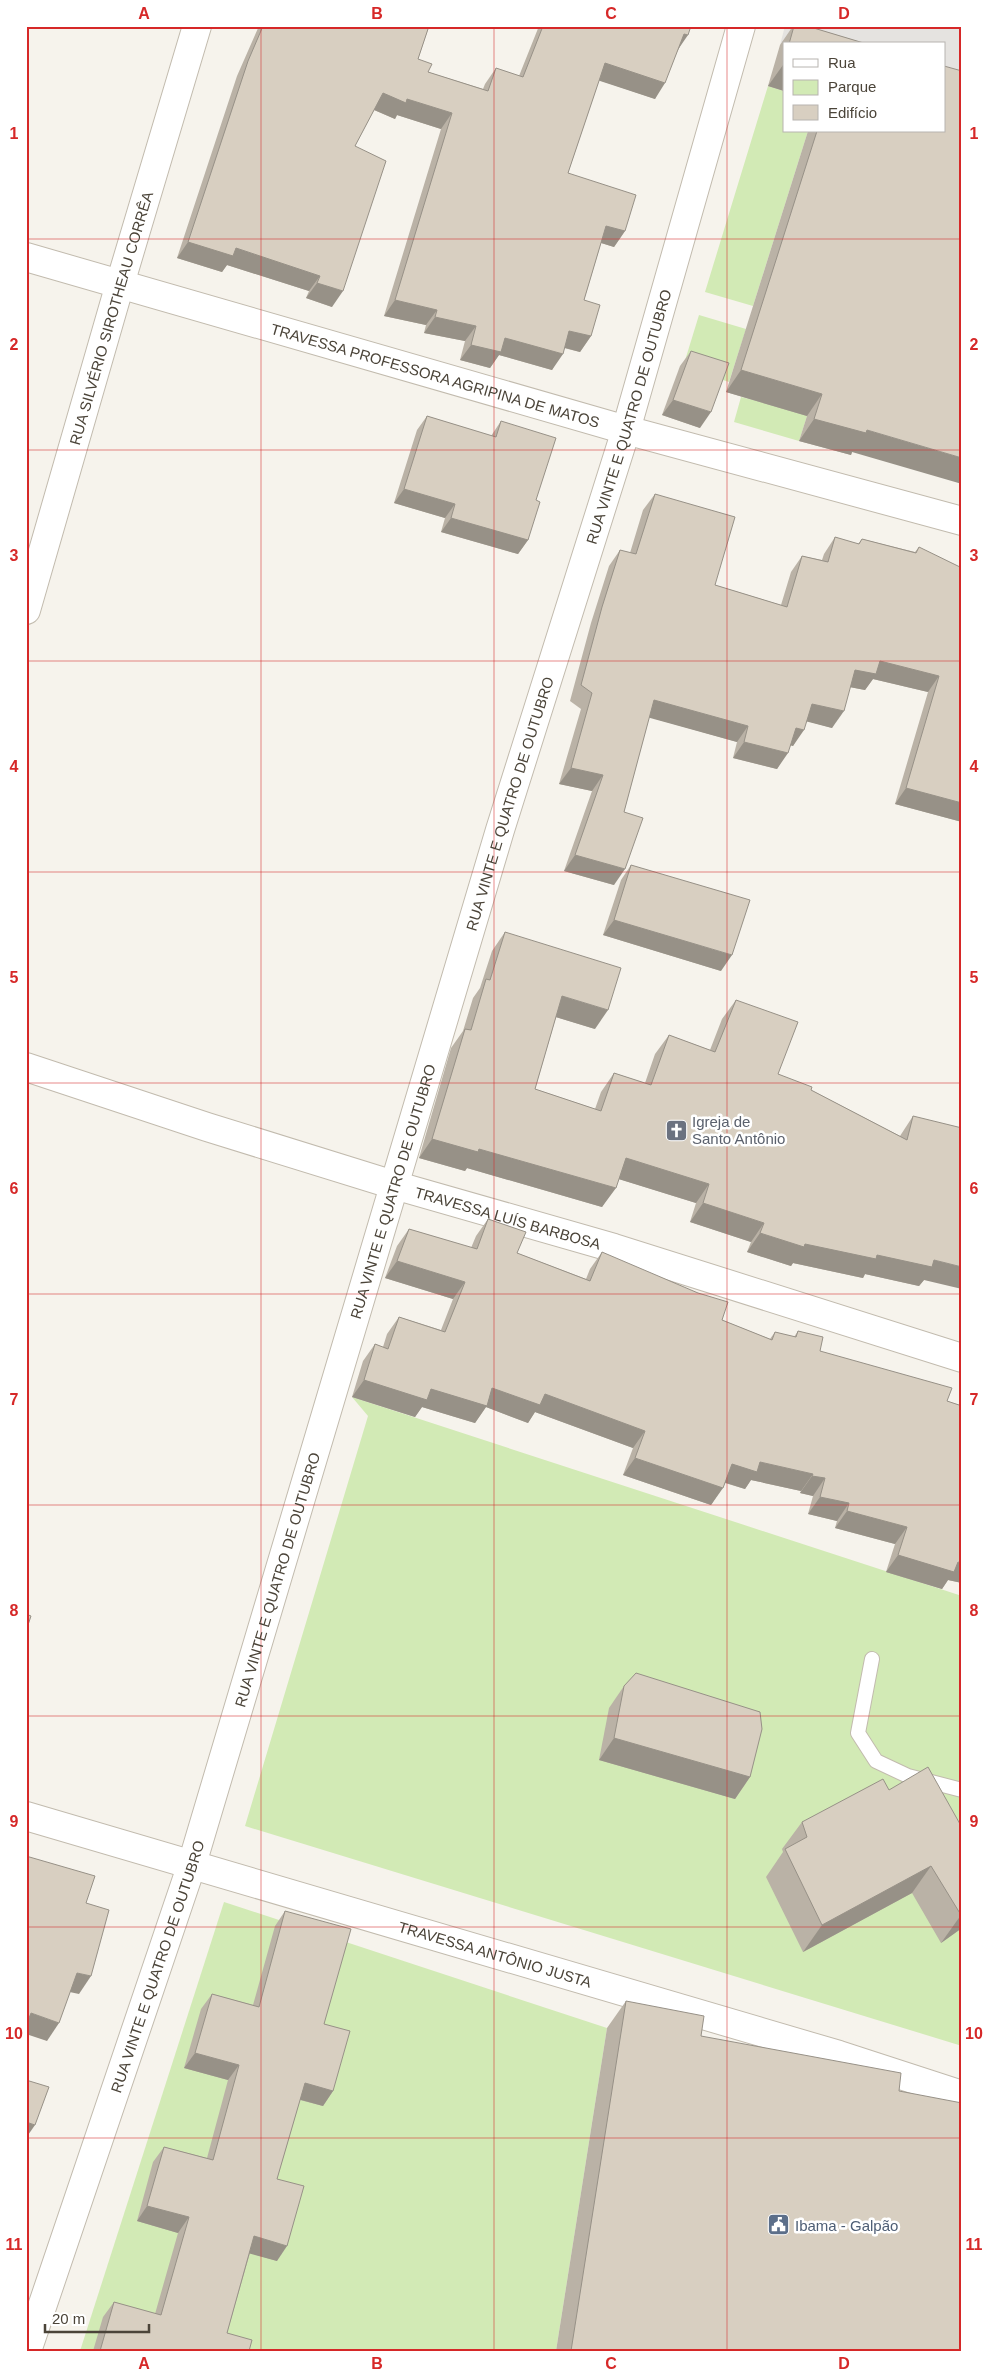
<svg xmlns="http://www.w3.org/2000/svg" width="988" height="2377" viewBox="0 0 988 2377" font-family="Arial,sans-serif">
  <rect width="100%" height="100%" fill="#f6f3ec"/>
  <g fill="#d2eab5">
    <path d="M768,86L784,91V131H808L753,306L705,292Z"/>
    <path d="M699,315L746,329L729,382L683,367Z"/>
    <path d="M827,354L799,441L734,422L741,397L762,402Z"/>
    <path d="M352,1397L962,1596V2046L245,1826L368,1416Z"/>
    <path d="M224,1902L607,2028L556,2351H80Z"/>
  </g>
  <path fill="#e5e3e0" d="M785,26H962V143L944,92V44L780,45Z"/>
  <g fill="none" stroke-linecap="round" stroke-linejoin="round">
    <defs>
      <path id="lane" d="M872,1659L858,1733L876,1761L908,1776L962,1790"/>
      <g id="street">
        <path id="s1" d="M26,257L626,430L962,521"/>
        <path id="s2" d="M26,610L120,284L197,26"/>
        <path id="s3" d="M26,1067L207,1127L394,1185L614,1248L962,1358"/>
        <path id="s4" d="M26,1816L839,2055L962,2095"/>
        <path id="s5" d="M27,2351L192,1864L500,830L626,430L741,26"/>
      </g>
    </defs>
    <use href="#lane" stroke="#c2bbae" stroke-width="16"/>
    <use href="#street" stroke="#c2bbae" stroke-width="30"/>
    <use href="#lane" stroke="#fff" stroke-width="14"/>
    <use href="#street" stroke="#fff" stroke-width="28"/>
  </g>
  <g fill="#bab2a6">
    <path d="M259,26H429L418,59L428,72L483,89L485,84L496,68L519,76L539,26H691L678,50L655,99L599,80L568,173L625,231L614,247L601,243L584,300L591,336L580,352L564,348L552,370L499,355L490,368L460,360L465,341L424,333L426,325L384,316L441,129L397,115L395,119L374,110L355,146L332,307L306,298L309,291L227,265L222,272L177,258L237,76Z"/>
    <path d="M793,26H807L867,44H784V91L768,86L780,45Z"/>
    <path d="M808,131H944L852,452L851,455L799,441L807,416L726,392Z"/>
    <path d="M691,351L700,428L662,415L680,366Z"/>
    <path d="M427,416L491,436L501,421L536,500L528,540L518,554L441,532L445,518L394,503L417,430Z"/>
    <path d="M655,494L715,585L781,605L791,572L802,556L822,560L824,554L835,537L858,544L862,539L915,552L919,547L962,822L895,804L928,692L873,679L865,690L850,687L832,728L807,721L793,746L791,745L777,769L733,758L737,742L649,717L624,812L614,885L564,871L592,791L559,784L581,709L570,701L591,623L609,566L620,550L630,553L643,510Z"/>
    <path d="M631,865L721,971L603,935L621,880Z"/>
    <path d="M505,932L595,1029L556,1017L535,1089L595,1109L601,1092L614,1073L645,1083L655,1054L669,1035L710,1050L722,1019L736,1000L778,1074L811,1090L900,1136L913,1116L924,1280L919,1286L865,1274L863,1278L793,1263L791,1266L747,1252L751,1242L690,1222L696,1203L619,1179L602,1207L467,1168L465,1171L419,1158L451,1048L463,1031L473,998L480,988L492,951Z"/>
    <path d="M488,1219L517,1253L586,1279L590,1269L602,1252L722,1320L770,1339L775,1332L794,1337L798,1331L820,1351L947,1401L962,1406V1583L948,1580L942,1589L886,1572L895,1544L835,1528L837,1521L808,1514L813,1496L800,1493L801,1491L751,1480L745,1489L725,1483L711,1505L623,1475L633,1448L535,1412L528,1423L486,1407L475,1423L422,1407L415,1417L352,1397L363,1361L375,1344L383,1347L387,1334L399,1317L441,1330L453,1299L385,1278L397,1246L409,1229L471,1248L476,1236Z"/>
    <path d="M624,1686L750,1777L735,1799L599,1760L609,1708Z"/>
    <path d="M889,1790L960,1824L962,1928L941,1943L912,1893L803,1952L766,1877L783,1852L782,1849L802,1822Z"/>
    <path d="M285,1911L324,2024L333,2091L323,2106L300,2100L277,2179V2261L250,2253L227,2333L249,2351H93L103,2317L114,2302L155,2314L178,2233L137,2221L153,2162L164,2147L207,2158L228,2080L184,2068L201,2009L212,1994L253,2005L275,1926Z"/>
    <path d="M626,2001L701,2036L899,2091L962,2351H556L607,2028Z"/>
  </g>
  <g fill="#979187">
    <path d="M684,34L688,35L677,51Z"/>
    <path d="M605,63L665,83L655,99L594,79Z"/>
    <path d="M783,65H784V91L768,86Z"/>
    <path d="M383,93L407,99L452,113L441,129L397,115L395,119L372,109Z"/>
    <path d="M606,226L625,231L614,247L595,241Z"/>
    <path d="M188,242L236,248L320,276L309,291L227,265L222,272L177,258Z"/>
    <path d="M317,283L343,291L332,307L306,298Z"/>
    <path d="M395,300L437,310L426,325L384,316Z"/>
    <path d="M435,317L476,326L465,341L424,333Z"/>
    <path d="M569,331L591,336L580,352L558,346Z"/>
    <path d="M505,338L563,354L552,370L499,355L490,368L460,360L471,345Z"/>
    <path d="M741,370L822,394L807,416L726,392Z"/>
    <path d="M673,400L711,412L700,428L662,415Z"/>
    <path d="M814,419L867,430L962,458V484L852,452L851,455L799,441Z"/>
    <path d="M404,489L455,504L445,518L394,503Z"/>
    <path d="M451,518L528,540L518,554L441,532Z"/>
    <path d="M880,661L939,676L928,692L873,679L865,690L844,686L855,670Z"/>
    <path d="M654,700L748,726L737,742L643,716Z"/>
    <path d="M812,704L844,711L832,728L801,720Z"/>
    <path d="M796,728L804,730L793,746L785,744Z"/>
    <path d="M744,742L788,753L777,769L733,758Z"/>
    <path d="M571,768L603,775L592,791L559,784Z"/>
    <path d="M906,788L962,803V822L895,804Z"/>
    <path d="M575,855L625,869L614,885L564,871Z"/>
    <path d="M614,920L732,955L721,971L603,935Z"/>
    <path d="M562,996L608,1010L595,1029L549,1015Z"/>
    <path d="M432,1139L479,1149L616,1188L602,1207L467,1168L465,1171L419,1158Z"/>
    <path d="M626,1158L709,1184L696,1203L612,1177Z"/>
    <path d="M703,1203L764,1223L751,1242L690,1222Z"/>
    <path d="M760,1233L805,1244L877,1255L934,1260L962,1267V1289L924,1280L919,1286L865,1274L863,1278L793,1263L791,1266L747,1252Z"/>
    <path d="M397,1261L465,1282L453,1299L385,1278Z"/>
    <path d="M364,1380L431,1389L492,1388L545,1394L645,1431L633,1448L535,1412L528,1423L486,1407L475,1423L422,1407L415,1417L352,1397Z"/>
    <path d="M635,1458L723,1488L711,1505L623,1475Z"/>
    <path d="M760,1462L813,1474L801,1491L751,1480L745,1489L720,1481L732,1464Z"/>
    <path d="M812,1476L825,1478L813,1496L800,1493Z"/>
    <path d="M820,1497L849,1503L837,1521L808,1514Z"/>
    <path d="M847,1511L907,1527L895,1544L835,1528Z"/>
    <path d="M898,1555L962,1563V1583L948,1580L942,1589L886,1572Z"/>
    <path d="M614,1738L750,1777L735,1799L599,1760Z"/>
    <path d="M931,1866L912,1893L803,1952L822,1925Z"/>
    <path d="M962,1914V1928L941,1943L961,1915Z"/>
    <path d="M77,1973L91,1976L79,1994L65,1991Z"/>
    <path d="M31,2013L59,2023L47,2041L26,2034V2020Z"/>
    <path d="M195,2053L239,2065L228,2080L184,2068Z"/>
    <path d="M305,2083L333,2091L323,2106L294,2098Z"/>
    <path d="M26,2122L35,2125L26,2138Z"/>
    <path d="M147,2206L189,2217L178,2233L137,2221Z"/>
    <path d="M254,2236L287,2246L277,2261L244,2252Z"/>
  </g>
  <g fill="#d8cfc1" stroke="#979187">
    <path d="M263,26H429L418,59L432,64L428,72L488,91L496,68L523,77L543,26H691L688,35L684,34L665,83L605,63L568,173L636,195L625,231L606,226L584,300L600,305L591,336L569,331L563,354L505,338L501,352L471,345L476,326L435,317L437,310L395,300L452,113L407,99L406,103L383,93L355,146L386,161L343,291L317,283L320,276L236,248L233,256L188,242L248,61Z"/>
    <path d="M794,26H807L867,44H789Z"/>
    <path d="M944,66L962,71V458L867,430L866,433L814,419L822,394L741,370L817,131H944Z"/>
    <path d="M691,351L729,363L711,412L673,400Z"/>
    <path d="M427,416L496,437L501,421L556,438L536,500L540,502L528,540L451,518L455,504L404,489Z"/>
    <path d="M655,494L735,517L715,585L787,607L802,556L828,562L835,537L859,544L862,539L916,553L919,547L962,568V803L906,788L939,676L880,661L876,674L855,670L844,711L812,704L804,730L796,728L788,753L744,742L748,726L654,700L624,812L643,818L625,869L575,855L603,775L571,768L592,693L581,685L602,607L620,550L636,554Z"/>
    <path d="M631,865L750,900L732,955L614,920Z"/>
    <path d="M505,932L621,968L608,1010L562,996L535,1089L601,1111L614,1073L651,1085L669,1035L715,1052L736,1000L798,1022L778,1074L812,1087L811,1090L907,1140L913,1116L962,1128V1267L934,1260L932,1267L877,1255L876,1259L805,1244L804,1247L760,1233L764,1223L703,1203L709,1184L626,1158L616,1188L479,1149L478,1152L432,1139L465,1029L471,1030L486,979L490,980Z"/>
    <path d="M488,1219L526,1232L517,1253L590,1281L602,1252L698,1293L728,1302L722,1320L772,1340L775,1332L796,1337L798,1331L823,1337L820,1351L952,1388L947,1401L962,1406V1563L958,1562L954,1572L898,1555L907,1527L847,1511L849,1503L820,1497L825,1478L812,1476L813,1474L760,1462L757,1472L732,1464L723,1488L635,1458L645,1431L545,1394L540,1405L492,1388L487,1406L431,1389L427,1400L364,1380L375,1344L388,1349L399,1317L445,1332L465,1282L397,1261L409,1229L477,1249Z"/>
    <path d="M26,1614L31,1616L26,1631Z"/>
    <path d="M636,1673L760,1712L762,1729L750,1777L614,1738L624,1686Z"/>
    <path d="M928,1767L960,1824L962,1823V1914L961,1915L931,1866L822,1925L785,1849L807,1837L802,1822L883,1779L889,1790Z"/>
    <path d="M26,1856L95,1876L86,1903L109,1910L91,1976L77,1973L59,2023L31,2013L26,2026Z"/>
    <path d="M285,1911L351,1929L324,2024L350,2031L333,2091L305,2083L277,2179L304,2186L287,2246L254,2236L227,2333L252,2340L249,2351H100L114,2302L161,2315L189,2217L147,2206L164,2147L213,2160L239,2065L195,2053L212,1994L259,2007Z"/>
    <path d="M626,2001L704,2016L701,2036L901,2073L899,2091L962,2103V2351H571Z"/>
    <path d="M26,2080L49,2087L35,2125L26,2122Z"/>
  </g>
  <path fill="none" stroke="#d62828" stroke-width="1" stroke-opacity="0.55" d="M261,26V2351M494,26V2351M727,26V2351M26,239H962M26,450H962M26,661H962M26,872H962M26,1083H962M26,1294H962M26,1505H962M26,1716H962M26,1927H962M26,2138H962"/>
  <defs>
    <symbol id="church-square" viewBox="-11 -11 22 22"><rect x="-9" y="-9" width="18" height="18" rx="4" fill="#6b7280" stroke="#fff"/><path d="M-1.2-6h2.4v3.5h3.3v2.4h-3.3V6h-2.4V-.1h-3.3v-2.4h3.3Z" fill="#fff"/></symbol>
    <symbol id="civic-square" viewBox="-11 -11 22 22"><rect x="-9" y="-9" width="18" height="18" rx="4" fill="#5c6f8a" stroke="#fff"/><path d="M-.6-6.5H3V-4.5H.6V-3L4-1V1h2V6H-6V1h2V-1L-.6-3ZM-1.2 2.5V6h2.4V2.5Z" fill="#fff"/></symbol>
  </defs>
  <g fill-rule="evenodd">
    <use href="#church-square" x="664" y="1118" width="25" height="25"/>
    <use href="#civic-square" x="766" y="2212" width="25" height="25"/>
  </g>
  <g text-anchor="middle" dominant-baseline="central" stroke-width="5" stroke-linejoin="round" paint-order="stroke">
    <g font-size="15" fill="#4b4439" stroke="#fff">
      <text stroke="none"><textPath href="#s2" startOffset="304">RUA SILVÉRIO SIROTHEAU CORRÊA</textPath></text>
      <text stroke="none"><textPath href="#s1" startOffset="426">TRAVESSA PROFESSORA AGRIPINA DE MATOS</textPath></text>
      <text stroke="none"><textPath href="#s5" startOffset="2026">RUA VINTE E QUATRO DE OUTUBRO</textPath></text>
      <text stroke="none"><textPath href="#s5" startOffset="1621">RUA VINTE E QUATRO DE OUTUBRO</textPath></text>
      <text stroke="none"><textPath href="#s5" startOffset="1216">RUA VINTE E QUATRO DE OUTUBRO</textPath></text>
      <text stroke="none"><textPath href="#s3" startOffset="505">TRAVESSA LUÍS BARBOSA</textPath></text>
      <text stroke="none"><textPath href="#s5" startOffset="811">RUA VINTE E QUATRO DE OUTUBRO</textPath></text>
      <text stroke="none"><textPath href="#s4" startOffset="489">TRAVESSA ANTÔNIO JUSTA</textPath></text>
      <text stroke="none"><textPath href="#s5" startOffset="406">RUA VINTE E QUATRO DE OUTUBRO</textPath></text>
    </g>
    <g font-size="15" fill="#5b616d" stroke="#fff" text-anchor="start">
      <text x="692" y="1121">Igreja de<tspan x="692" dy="17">Santo Antônio</tspan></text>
    </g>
    <g font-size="15" fill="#4e5e75" stroke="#fff" text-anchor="start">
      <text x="795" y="2225">Ibama - Galpão</text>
    </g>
  </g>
  <rect width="988" height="2377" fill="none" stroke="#ffffff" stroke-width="55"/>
  <rect x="783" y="42" width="162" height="90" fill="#ffffff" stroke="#b7b4b0"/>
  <rect x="793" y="59" width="25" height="8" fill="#ffffff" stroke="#b7b4b0"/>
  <text x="828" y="68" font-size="15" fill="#4b4439">Rua</text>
  <rect x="793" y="80" width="25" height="15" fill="#d2eab5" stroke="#b7b4b0"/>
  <text x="828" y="92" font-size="15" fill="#4b4439">Parque</text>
  <rect x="793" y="105" width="25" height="15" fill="#d8cfc1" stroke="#b7b4b0"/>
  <text x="828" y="118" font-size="15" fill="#4b4439">Edifício</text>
  <path d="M45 2324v8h104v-8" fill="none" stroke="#4b4439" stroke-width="2.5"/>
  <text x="52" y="2324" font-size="15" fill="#4b4439" stroke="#ffffff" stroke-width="4" paint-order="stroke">20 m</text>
  <rect x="28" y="28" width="932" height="2322" fill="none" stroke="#d62828" stroke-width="2"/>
  <g font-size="16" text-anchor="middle" font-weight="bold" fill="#d62828">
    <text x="144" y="19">A</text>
    <text x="377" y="19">B</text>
    <text x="611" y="19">C</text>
    <text x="844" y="19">D</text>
    <text x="14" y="139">1</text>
    <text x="974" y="139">1</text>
    <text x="14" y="350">2</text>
    <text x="974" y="350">2</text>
    <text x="14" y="561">3</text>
    <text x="974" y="561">3</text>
    <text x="14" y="772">4</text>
    <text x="974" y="772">4</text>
    <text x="14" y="983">5</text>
    <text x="974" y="983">5</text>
    <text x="14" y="1194">6</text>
    <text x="974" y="1194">6</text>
    <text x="14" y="1405">7</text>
    <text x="974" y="1405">7</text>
    <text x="14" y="1616">8</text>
    <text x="974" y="1616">8</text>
    <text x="14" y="1827">9</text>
    <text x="974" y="1827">9</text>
    <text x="14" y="2039">10</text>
    <text x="974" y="2039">10</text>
    <text x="14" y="2250">11</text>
    <text x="974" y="2250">11</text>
    <text x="144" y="2369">A</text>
    <text x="377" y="2369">B</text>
    <text x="611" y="2369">C</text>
    <text x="844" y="2369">D</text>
  </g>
</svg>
